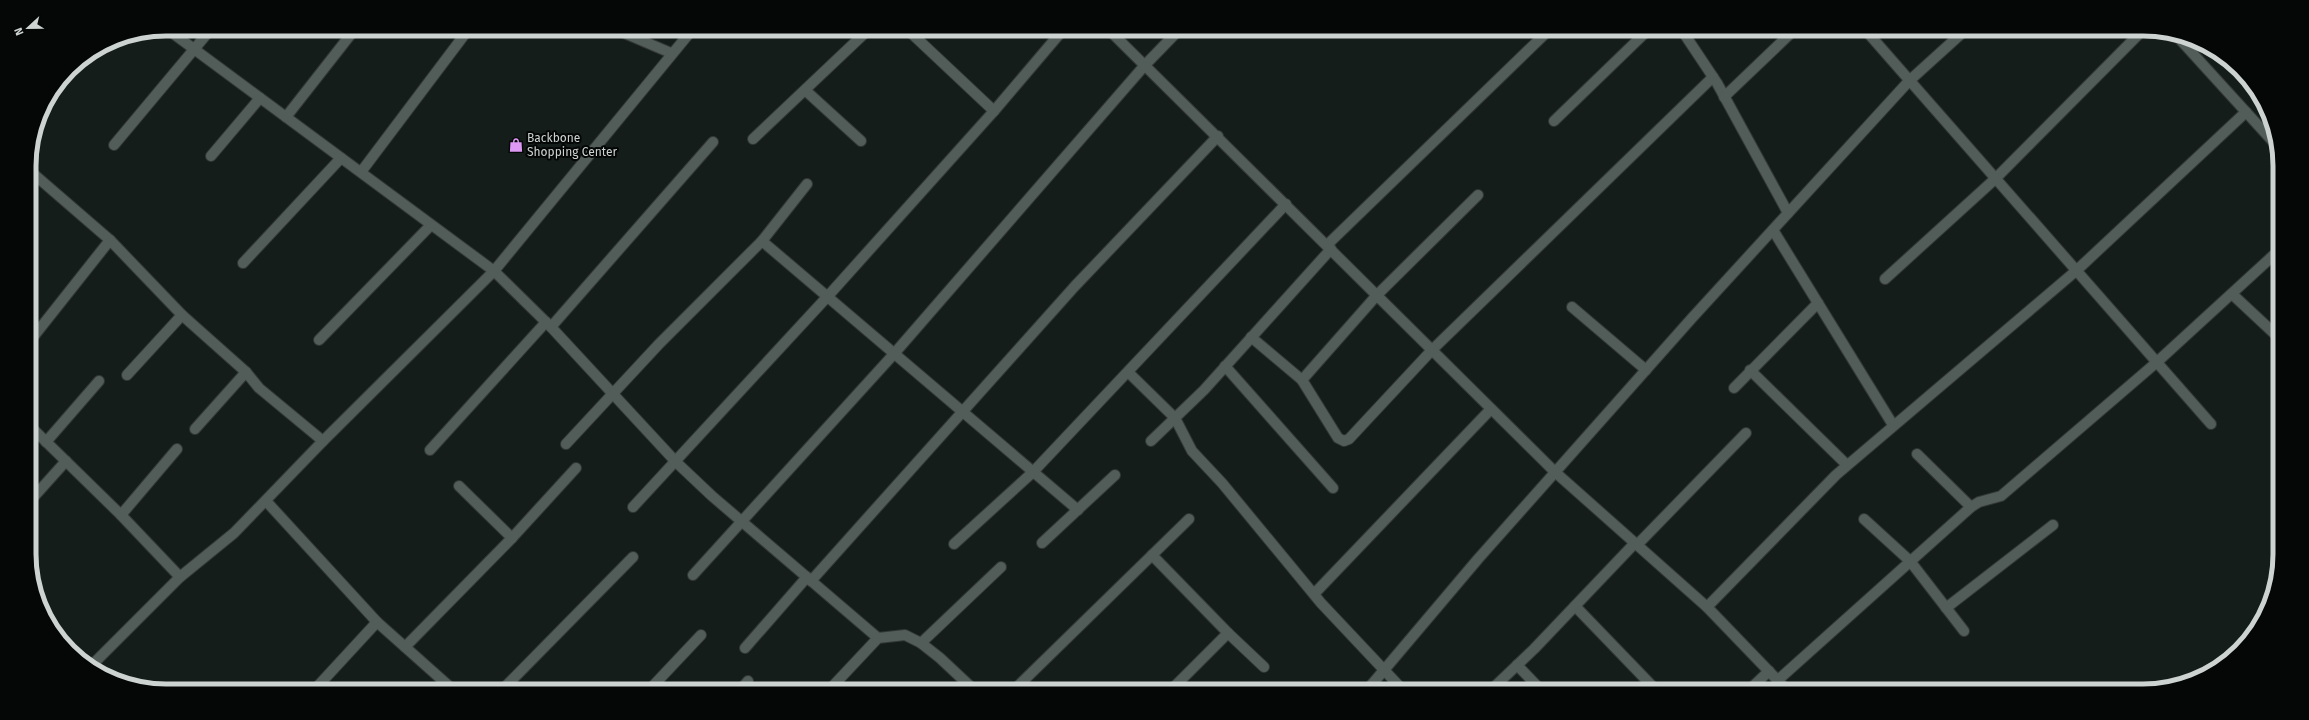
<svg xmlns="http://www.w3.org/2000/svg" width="2309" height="720" viewBox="0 0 2309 720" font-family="'Fira Sans',sans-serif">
  <rect width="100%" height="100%" fill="#141d1a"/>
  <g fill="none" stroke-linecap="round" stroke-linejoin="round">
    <defs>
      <g id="street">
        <path d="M167,29L494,271L551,327L676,462L712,496L878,638"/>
        <path d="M617,30L671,53"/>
        <path d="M909,31L994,111"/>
        <path d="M1683,32L1717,83L1788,213"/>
        <path d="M1868,33L2211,424"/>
        <path d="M2175,34L2277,146"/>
        <path d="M805,90L861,141"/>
        <path d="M1724,97L1791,33"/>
        <path d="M286,117L355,29"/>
        <path d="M1554,121L1646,32"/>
        <path d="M753,139L867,31"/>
        <path d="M114,145L211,29"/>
        <path d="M211,156L260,98"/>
        <path d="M29,170L110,240"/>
        <path d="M361,172L468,30"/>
        <path d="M1773,230L1893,425"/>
        <path d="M762,241L1078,510"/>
        <path d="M1327,245L1547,32"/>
        <path d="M243,263L341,158"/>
        <path d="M1885,279L1995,179L2139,34"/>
        <path d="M2232,294L2277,336"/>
        <path d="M1572,307L1646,370"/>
        <path d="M551,327L713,142"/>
        <path d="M1251,337L1302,380L1338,438L1344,441L1349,439L1432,350L1713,77"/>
        <path d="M319,340L431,225"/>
        <path d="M30,341L110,240L182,315L246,372L259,388L323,441"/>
        <path d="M1225,366L1333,488"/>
        <path d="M1750,370L1847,465"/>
        <path d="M1128,372L1175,418L1192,451L1222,483L1321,603L1402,689"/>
        <path d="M127,375L182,315"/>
        <path d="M1302,380L1377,295L1478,195"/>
        <path d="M1734,388L1818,303"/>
        <path d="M31,427L121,515L180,577"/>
        <path d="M195,429L246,372"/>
        <path d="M1151,441L1204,390L1331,249"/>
        <path d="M46,442L99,381"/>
        <path d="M566,444L659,344L762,241L807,184"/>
        <path d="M430,450L546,322"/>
        <path d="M1917,454L1971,507"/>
        <path d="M459,486L512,538"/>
        <path d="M31,500L66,461"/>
        <path d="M266,501L377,622L450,687"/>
        <path d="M633,507L828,296L994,111L1062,31"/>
        <path d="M121,515L177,449"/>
        <path d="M1864,519L1910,561L1964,631"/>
        <path d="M1042,543L1115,475"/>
        <path d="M954,544L1033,472L1286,204"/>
        <path d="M1637,545L1746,433"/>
        <path d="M1152,555L1228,633L1172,689"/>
        <path d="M693,575L893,355L1145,65L1178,31"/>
        <path d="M811,581L1075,286L1218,136"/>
        <path d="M1314,594L1491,409"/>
        <path d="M1575,606L1656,690"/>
        <path d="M1707,607L1836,475L2077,270L2246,112"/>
        <path d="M1946,608L2053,525"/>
        <path d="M1228,633L1264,667"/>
        <path d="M921,643L1001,567"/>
        <path d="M405,647L512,538L576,468"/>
        <path d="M745,648L807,577"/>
        <path d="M1517,665L1540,689"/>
        <path d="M1778,680L1971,507L1979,502L2001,496L2157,362L2277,252"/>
        <path d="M317,687L377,622"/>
        <path d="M505,687L633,557"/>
        <path d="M651,688L701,635"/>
        <path d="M742,688L748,681"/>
        <path d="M831,688L878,638L905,635L921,643L940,658L972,688"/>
        <path d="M1016,688L1189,519"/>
        <path d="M1368,689L1478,559L1692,318L1909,81L1962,33"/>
        <path d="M1492,689L1534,649L1635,543"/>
        <path d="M1749,690L1769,671"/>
      </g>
      <g id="secondary">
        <path d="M1110,31L1555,472L1707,607L1787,690"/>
        <path d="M90,667L180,577L234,533L323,441L494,271L692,30"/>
      </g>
    </defs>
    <use href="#street" stroke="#333836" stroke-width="12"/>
    <use href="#secondary" stroke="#333836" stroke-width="12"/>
    <use href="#street" stroke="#525d59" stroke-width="10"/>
    <use href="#secondary" stroke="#525d59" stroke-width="10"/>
  </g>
  <defs>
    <symbol id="shop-bare" viewBox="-9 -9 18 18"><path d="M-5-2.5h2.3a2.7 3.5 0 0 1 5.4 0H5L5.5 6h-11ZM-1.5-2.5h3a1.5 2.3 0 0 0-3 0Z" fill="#dd99f3" stroke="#040706" stroke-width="2.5" paint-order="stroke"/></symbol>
  </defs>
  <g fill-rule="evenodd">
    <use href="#shop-bare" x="506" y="135" width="20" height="20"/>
  </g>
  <g text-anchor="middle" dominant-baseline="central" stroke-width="4" stroke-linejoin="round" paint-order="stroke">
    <g font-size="12" fill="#cdd3d1" stroke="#040706" text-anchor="start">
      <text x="527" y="138">Backbone<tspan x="527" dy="14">Shopping Center</tspan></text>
    </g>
  </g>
  <path d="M0 0H2309V720H0ZM166 36H2143A130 130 0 0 1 2273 166V554A130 130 0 0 1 2143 684H166A130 130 0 0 1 36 554V166A130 130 0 0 1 166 36Z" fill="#040706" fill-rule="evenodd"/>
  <path fill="none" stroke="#cdd3d1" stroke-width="5" d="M166 36H2143A130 130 0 0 1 2273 166V554A130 130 0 0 1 2143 684H166A130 130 0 0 1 36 554V166A130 130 0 0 1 166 36Z"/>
  <g transform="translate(28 28) rotate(248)" stroke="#040706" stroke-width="3" paint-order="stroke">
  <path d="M0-3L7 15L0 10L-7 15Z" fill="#cdd3d1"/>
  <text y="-6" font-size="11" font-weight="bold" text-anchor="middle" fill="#cdd3d1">N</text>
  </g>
</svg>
